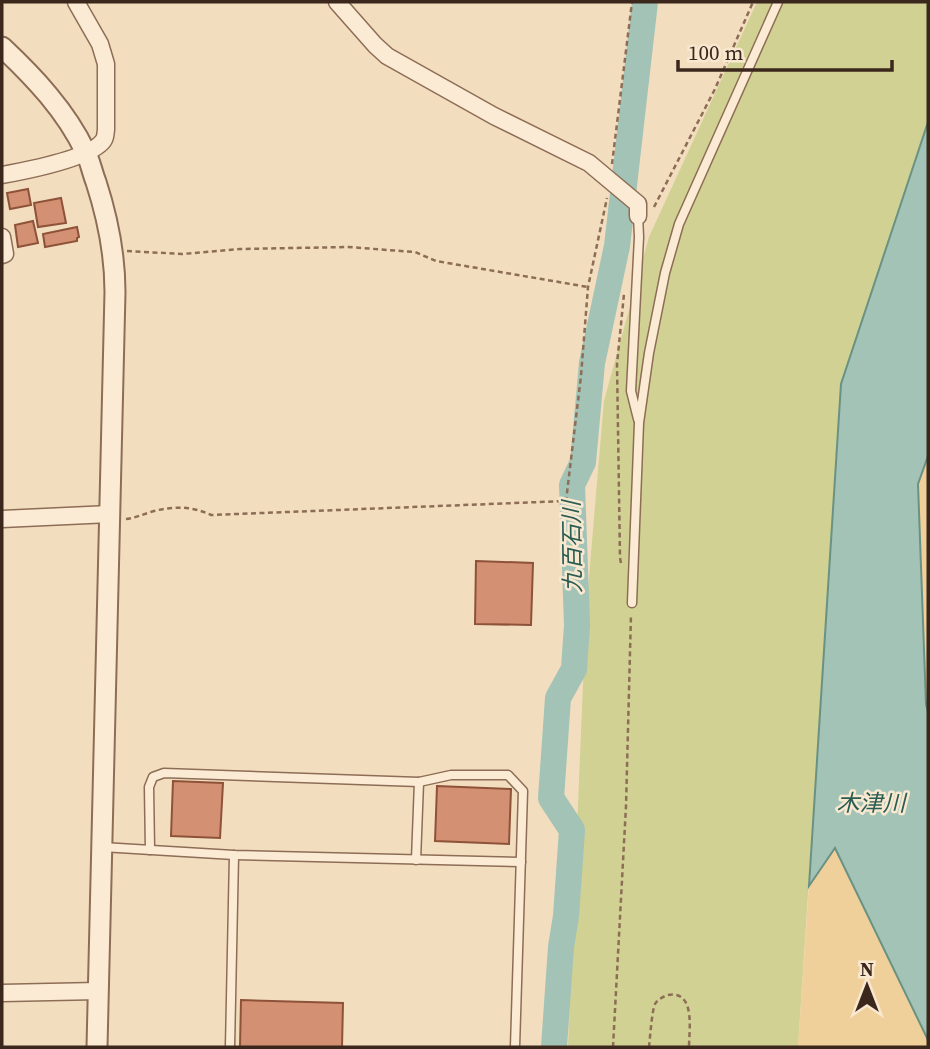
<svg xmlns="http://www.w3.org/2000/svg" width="930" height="1049" viewBox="0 0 930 1049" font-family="'Source Serif 4','Noto Sans JP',serif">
  <rect width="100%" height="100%" fill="#f2ddbf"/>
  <path fill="#d0d192" d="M757,2H928V122L841,384L798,1047H568L586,612L604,401L649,237Z"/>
  <g fill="#f0d09a">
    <path d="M928,456V712L926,704L918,484Z"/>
    <path d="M835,847L928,1040V1047H798L809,886Z"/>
  </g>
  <path fill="#a3c3b6" stroke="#699284" stroke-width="2" d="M928,122V456L918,484L926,704L928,712V1040L835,848L809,886L841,384Z"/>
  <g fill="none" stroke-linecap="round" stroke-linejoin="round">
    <path stroke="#a3c3b6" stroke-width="26" d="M554,1047L561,947L566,916L572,830L551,798L558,698L574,669L577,625L572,485L583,462L592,363L617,246L645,2"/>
  </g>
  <g fill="#d49072" stroke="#8e5239" stroke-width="2">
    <path d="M28,189L31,205L10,209L7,193Z"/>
    <path d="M61,198L66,223L38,227L34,203Z"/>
    <path d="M33,221L38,243L18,247L15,225Z"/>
    <path d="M77,227L79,237L77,238V241L45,247L43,234Z"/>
    <path d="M476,561L533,563L531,625L475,624Z"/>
    <path d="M173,781L223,783L220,838L171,836Z"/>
    <path d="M437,786L511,789L509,844L435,841Z"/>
    <path d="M241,1000L343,1003L342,1047H240Z"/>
  </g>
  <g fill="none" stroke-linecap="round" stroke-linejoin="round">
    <defs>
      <g id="service">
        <path d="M638,216L639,237L631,391L638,419"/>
        <path d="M632,603L639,423L649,353L665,273L679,224L778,2"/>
        <path d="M102,847L234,855L521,862"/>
        <path d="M150,850L149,787L153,777L164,773L419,782L451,775H508L523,791L515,1047"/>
        <path d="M416,860L419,782"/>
        <path d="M230,1047L234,855"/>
      </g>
      <g id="minor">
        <path d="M337,2L375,45L387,56L494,116L589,163L638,204V216"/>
        <path d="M2,175C24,171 89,159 103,141C106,137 105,135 106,130V64L100,44L76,2"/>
        <path d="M2,237L5,254L2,255"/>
        <path d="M2,519L110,514"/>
        <path d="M2,993L98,991"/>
      </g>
      <path id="tertiary" d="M2,47C34,77 66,111 85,151C90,160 92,172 96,182C108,219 115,253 115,292L97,1047"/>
    </defs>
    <use href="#service" stroke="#8d6d56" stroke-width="11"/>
    <use href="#minor" stroke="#8d6d56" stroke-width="19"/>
    <use href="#tertiary" stroke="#8d6d56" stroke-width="23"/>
    <g stroke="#8d6d56" stroke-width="2.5" stroke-dasharray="5 3.5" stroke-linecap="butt">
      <path d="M612,164L632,2"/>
      <path d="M654,207L715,89L753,2"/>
      <path d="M127,251L182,254L240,249L348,247L415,252L436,261L588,287"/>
      <path d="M126,519C135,518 144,514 154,511C174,506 192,506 211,515L566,501L581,376L588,287L607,198"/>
      <path d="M621,563L620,558L617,364L624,294"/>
      <path d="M613,1047L626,806L631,614"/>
      <path d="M649,1047C650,1038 652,1010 655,1004C657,1000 664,996 668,995C696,990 689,1031 689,1047"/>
    </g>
    <use href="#service" stroke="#fcebd4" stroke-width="8"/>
    <use href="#minor" stroke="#fcebd4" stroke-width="16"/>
    <use href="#tertiary" stroke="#fcebd4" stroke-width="19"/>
  </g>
  <g text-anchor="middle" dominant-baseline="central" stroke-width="5" stroke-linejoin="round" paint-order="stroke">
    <g font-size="23" font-style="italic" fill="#295c53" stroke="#f9e8d0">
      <text transform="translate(572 547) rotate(-91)">九百石川</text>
      <text x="871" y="803">木津川</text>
    </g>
  </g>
  <rect width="930" height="1049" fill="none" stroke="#3b271c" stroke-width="7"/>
  <g transform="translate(867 986)" stroke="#f9e8d0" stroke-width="5" paint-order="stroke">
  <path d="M0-5L12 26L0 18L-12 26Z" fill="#3b271c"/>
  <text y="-10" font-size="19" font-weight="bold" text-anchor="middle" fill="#3b271c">N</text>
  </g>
  <path d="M678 60v10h214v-10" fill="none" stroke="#3b271c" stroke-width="3.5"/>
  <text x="688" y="60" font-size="21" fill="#3b271c" stroke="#f9e8d0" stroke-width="5" paint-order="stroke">100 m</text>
</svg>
